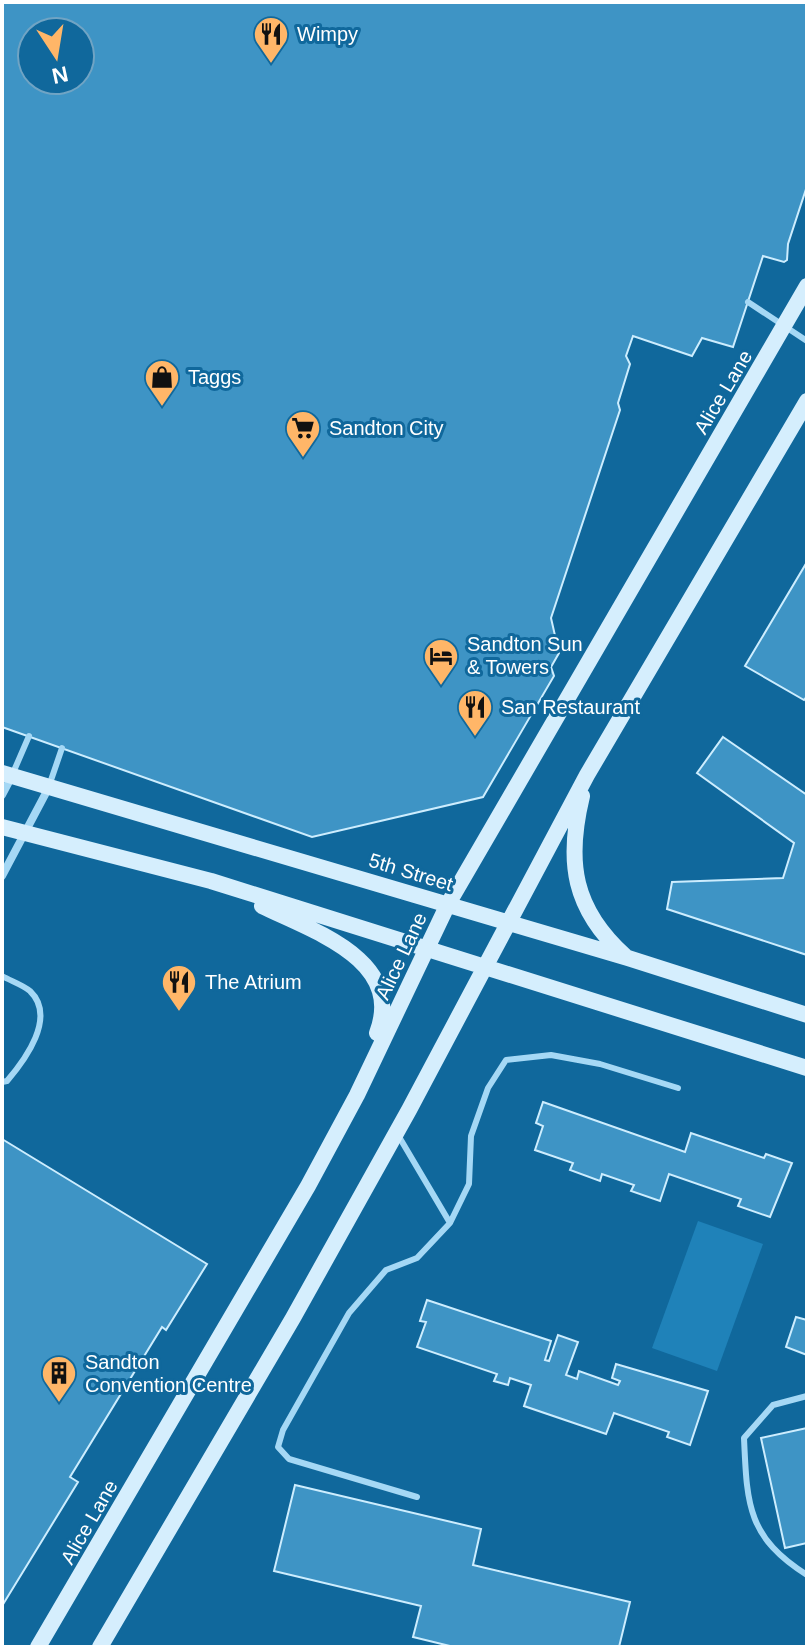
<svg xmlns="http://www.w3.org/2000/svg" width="809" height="1649" viewBox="0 0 809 1649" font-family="Helvetica,sans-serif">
  <rect width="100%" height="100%" fill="#10689c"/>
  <path fill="#1f82b9" d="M698 1221 763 1244 717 1371 652 1348Z"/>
  <path fill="#3e94c5" stroke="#cdedfe" stroke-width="2" fill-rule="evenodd" d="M2 2H807V186L788 244 787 260 784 262 763 256 733 347 702 338 692 356 633 336 626 356 630 364 618 403 620 410 551 618 559 653 551 667 554 676 483 797 312 837 2 727ZM32 32H80V80H32Z
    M807 562V696L804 700 745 666Z
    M723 737 807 795V955L667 909 672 882 783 878 794 843 697 773Z
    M543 1102 685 1152 691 1133 764 1158 766 1154 792 1163 770 1217 738 1206 741 1199 669 1174 660 1201 631 1191 634 1185 602 1174 600 1181 570 1170 573 1163 535 1150 543 1126 536 1123Z
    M2 1139 207 1264 166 1330 162 1327 70 1477 78 1482 2 1606Z
    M427 1300 551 1341 545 1360 549 1361 558 1335 578 1342 566 1375 577 1379 579 1371 618 1385 620 1381 612 1378 616 1364 708 1391 690 1445 667 1437 669 1432 614 1413 606 1434 524 1406 531 1385 510 1378 508 1385 494 1381 497 1374 417 1347 426 1322 420 1321Z
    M796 1317 807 1320V1355L786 1347Z
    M807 1428V1543L785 1548 761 1438Z
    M295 1485 481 1529 473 1565 630 1602 619 1647H454L413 1637 421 1606 274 1571Z"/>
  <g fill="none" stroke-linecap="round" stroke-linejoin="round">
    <path stroke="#a5d8f5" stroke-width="6" d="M748 302 807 341
      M13 773 29 736
      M49 786 62 748
      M2 976C11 981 23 985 30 991 57 1017 25 1060 7 1081L2 1082
      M398 1135 450 1223 417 1258 386 1270 349 1313 283 1430 278 1447 289 1459 417 1497
      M450 1223 469 1184 471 1136 488 1088 506 1060 551 1055 600 1064 678 1088
      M807 1396 773 1405 744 1438C747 1504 747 1537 807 1575"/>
    <path stroke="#a5d8f5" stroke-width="8" d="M2 795 12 776
      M2 876 48 789"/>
    <path stroke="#d5eefd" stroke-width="16" d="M2 773 628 958 807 1015
      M582 796C566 862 573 909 625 956
      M2 827 211 881 807 1068
      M262 906C313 931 405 960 377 1033
      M38 1647 308 1186 357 1095 448 904 807 286
      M100 1647 293 1318 409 1110 587 775 807 401"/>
  </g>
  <defs>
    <g id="restaurant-pin" transform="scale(1.8)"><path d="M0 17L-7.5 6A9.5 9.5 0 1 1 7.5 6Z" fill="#ffb668" stroke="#10689c"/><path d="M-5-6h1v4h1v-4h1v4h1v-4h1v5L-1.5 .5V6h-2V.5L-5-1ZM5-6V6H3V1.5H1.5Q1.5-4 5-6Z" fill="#111"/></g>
    <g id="shop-pin" transform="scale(1.8)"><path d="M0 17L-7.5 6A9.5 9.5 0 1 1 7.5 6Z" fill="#ffb668" stroke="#10689c"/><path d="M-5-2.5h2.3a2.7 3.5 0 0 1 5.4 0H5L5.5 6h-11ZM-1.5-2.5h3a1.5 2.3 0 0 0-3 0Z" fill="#111"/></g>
    <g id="supermarket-pin" transform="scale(1.8)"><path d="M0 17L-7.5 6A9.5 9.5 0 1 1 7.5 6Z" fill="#ffb668" stroke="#10689c"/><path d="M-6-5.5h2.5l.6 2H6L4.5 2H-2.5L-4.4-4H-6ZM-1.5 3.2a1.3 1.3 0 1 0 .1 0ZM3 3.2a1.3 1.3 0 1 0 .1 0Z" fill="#111"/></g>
    <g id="hotel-pin" transform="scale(1.8)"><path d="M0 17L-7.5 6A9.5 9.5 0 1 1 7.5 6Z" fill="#ffb668" stroke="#10689c"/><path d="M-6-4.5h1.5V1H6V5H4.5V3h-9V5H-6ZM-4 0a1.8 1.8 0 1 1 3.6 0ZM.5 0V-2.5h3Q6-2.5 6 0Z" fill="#111"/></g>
    <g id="building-pin" transform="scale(1.8)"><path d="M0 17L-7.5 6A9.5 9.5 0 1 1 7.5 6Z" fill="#ffb668" stroke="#10689c"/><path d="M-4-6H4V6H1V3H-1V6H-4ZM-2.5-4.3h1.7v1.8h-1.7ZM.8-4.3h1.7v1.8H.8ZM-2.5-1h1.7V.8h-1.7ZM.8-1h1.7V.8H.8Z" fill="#111"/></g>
  </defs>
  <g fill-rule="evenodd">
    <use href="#restaurant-pin" x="271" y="34"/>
    <use href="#shop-pin" x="162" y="377"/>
    <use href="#supermarket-pin" x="303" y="428"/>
    <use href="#hotel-pin" x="441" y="656"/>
    <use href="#restaurant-pin" x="475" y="707"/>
    <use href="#restaurant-pin" x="179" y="982"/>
    <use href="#building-pin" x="59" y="1373"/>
  </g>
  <g text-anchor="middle" stroke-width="6" stroke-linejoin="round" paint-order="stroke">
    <g font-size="20" fill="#fff" stroke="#10689c" text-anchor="start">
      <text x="297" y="41">Wimpy</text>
      <text x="188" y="384">Taggs</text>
      <text x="329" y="435">Sandton City</text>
      <text x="467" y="651">Sandton Sun<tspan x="467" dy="23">&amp; Towers</tspan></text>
      <text x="501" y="714">San Restaurant</text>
      <text x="205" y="989">The Atrium</text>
      <text x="85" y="1369">Sandton<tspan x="85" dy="23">Convention Centre</tspan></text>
    </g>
    <g font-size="20" fill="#fff" stroke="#10689c">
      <text transform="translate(723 392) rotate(-59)" y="7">Alice Lane</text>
      <text transform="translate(411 872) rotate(17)" y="7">5th Street</text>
      <text transform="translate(401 956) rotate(-65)" y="7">Alice Lane</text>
      <text transform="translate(89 1522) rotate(-60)" y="7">Alice Lane</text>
    </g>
  </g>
  <rect width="809" height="1649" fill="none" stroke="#ffffff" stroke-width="8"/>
  <g transform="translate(56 56) rotate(168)"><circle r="38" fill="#10689c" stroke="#70a4c4" stroke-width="2"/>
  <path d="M0-6L14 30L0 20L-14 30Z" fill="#ffb668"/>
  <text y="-12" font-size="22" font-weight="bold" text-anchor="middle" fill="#ffffff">N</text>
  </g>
</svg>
